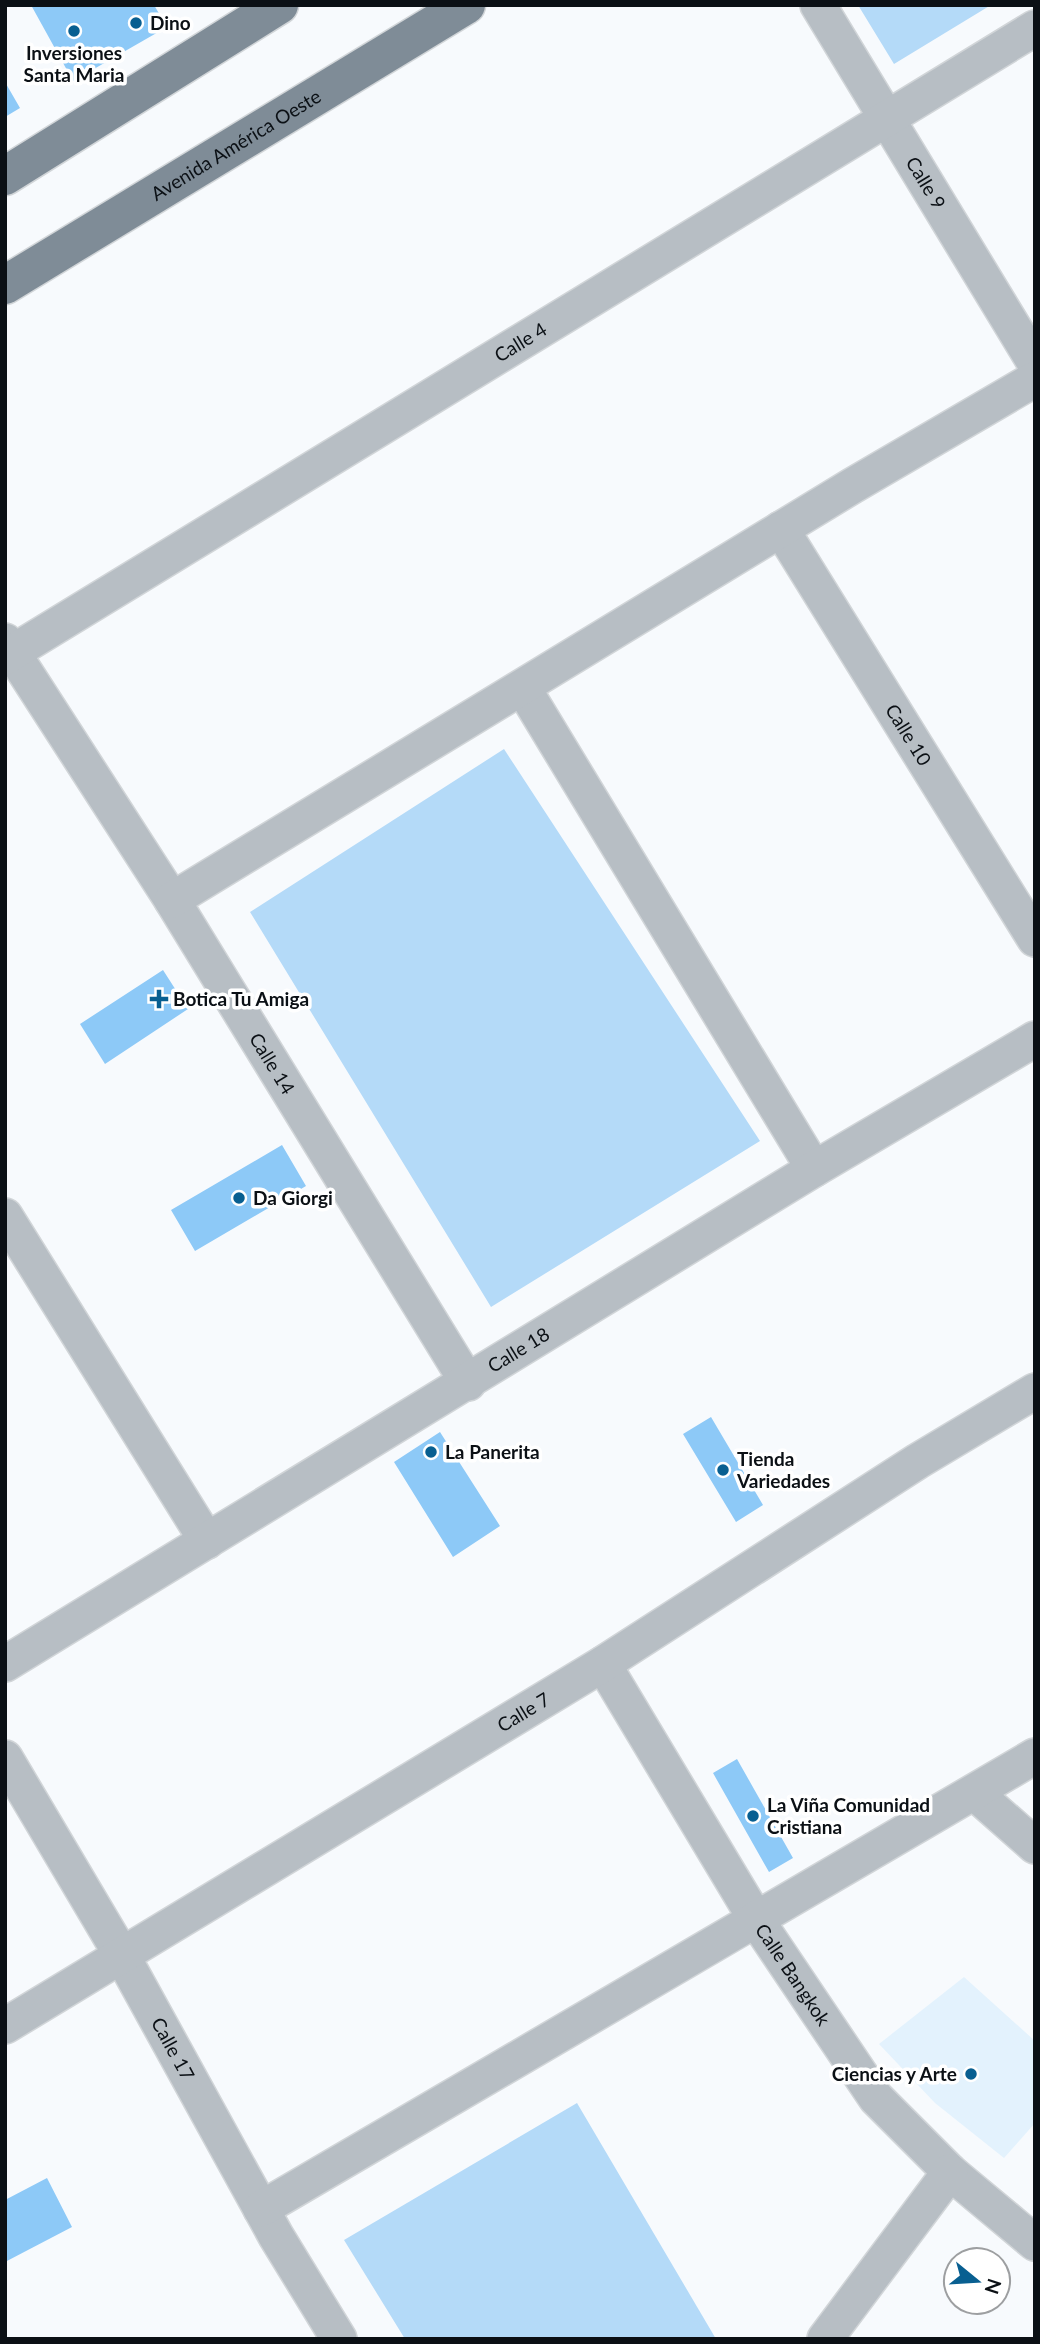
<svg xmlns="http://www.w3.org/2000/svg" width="1040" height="2344" viewBox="0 0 1040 2344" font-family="Lato,sans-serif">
  <rect width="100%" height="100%" fill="#f7fafd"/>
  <path fill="#e3f2fd" d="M964 1977 1035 2041V2123L1004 2158 935 2103 879 2044Z"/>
  <path fill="#b4daf8" d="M858 5H991L894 64Z
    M504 749 760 1141 491 1307 250 912Z
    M577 2103 716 2339H405L344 2240Z"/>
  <path fill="#8dc9f7" d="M31 5H154L167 27 73 81Z
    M5 82 20 108 5 117Z
    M163 970 188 1009 105 1064 80 1024Z
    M282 1145 306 1186 195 1251 171 1210Z
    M711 1417 763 1505 736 1522 683 1434Z
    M440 1432 500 1526 453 1557 394 1462Z
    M737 1759 793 1858 769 1872 713 1773Z
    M47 2178 72 2227 5 2262V2200Z"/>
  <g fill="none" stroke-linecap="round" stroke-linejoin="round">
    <g stroke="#d1d5d8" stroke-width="38">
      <g id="street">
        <path id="s1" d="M818 5 1035 363"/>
        <path id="s2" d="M781 529 1035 939"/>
        <path id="s3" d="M5 641 172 900 468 1383"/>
        <path id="s4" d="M5 657 1035 28"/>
        <path d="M523 688 814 1169"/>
        <path d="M172 900 852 486 1035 379"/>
        <path d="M5 1216 207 1541"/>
        <path id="s5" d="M5 1664 814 1169 1035 1039"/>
        <path id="s6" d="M603 1664 757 1921 876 2098 950 2172 1035 2243"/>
        <path id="s7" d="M5 1758 121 1954 276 2236 339 2339"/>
        <path d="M975 1793 1035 1846"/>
        <path id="s8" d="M5 2026 603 1664 918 1461 1035 1391"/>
        <path d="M261 2209 1035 1756"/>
        <path d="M825 2339 950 2172"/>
      </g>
    </g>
    <g stroke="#d1d5d8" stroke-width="41">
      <g id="primary">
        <path d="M5 176 279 5"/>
        <path id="s9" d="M5 285 466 5"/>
      </g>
    </g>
    <use href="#street" stroke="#b7bec4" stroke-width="35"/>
    <use href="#primary" stroke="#7f8c97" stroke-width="38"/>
  </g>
  <g fill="#085f91" stroke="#fff" stroke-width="2.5">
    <circle cx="136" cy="23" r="7"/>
    <circle cx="74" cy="31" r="7"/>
    <path d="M155.5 988.5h7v7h7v7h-7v7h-7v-7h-7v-7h7z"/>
    <circle cx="239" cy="1198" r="7"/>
    <circle cx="431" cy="1452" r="7"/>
    <circle cx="723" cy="1470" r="7"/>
    <circle cx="753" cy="1816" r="7"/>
    <circle cx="971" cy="2074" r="7"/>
  </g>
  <g text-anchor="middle" stroke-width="7" stroke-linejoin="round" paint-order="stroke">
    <g font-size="19" font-weight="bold" fill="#0b1015" stroke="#fff" text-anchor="start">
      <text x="150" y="30">Dino</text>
      <text x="74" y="60" text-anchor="middle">Inversiones<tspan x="74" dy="22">Santa Maria</tspan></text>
      <text x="173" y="1006">Botica Tu Amiga</text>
      <text x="253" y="1205">Da Giorgi</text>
      <text x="445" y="1459">La Panerita</text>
      <text x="737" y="1466">Tienda<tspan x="737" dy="22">Variedades</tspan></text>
      <text x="767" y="1812">La Viña Comunidad<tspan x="767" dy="22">Cristiana</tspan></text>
      <text x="957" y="2081" text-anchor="end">Ciencias y Arte</text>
    </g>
    <g font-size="19" fill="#0b1015" stroke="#fff">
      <text dy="7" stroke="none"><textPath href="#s9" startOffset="270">Avenida América Oeste</textPath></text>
      <text dy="7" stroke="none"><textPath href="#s1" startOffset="208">Calle 9</textPath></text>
      <text dy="7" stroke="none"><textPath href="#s4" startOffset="604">Calle 4</textPath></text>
      <text dy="7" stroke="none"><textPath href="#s2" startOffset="242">Calle 10</textPath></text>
      <text dy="7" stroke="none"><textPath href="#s3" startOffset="500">Calle 14</textPath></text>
      <text dy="7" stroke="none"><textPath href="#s5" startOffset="602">Calle 18</textPath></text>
      <text dy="7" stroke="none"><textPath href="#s8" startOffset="606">Calle 7</textPath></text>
      <text dy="7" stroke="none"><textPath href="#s6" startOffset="364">Calle Bangkok</textPath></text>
      <text dy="7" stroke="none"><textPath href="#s7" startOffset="336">Calle 17</textPath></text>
    </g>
  </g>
  <rect width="1040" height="2344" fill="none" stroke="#0b1015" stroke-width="14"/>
  <g transform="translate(977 2281) rotate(108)"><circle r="33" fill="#ffffff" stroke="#9d9fa1" stroke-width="2"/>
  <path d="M0-5L12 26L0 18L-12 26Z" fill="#085f91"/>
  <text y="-10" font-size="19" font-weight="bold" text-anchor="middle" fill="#0b1015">N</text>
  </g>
</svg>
